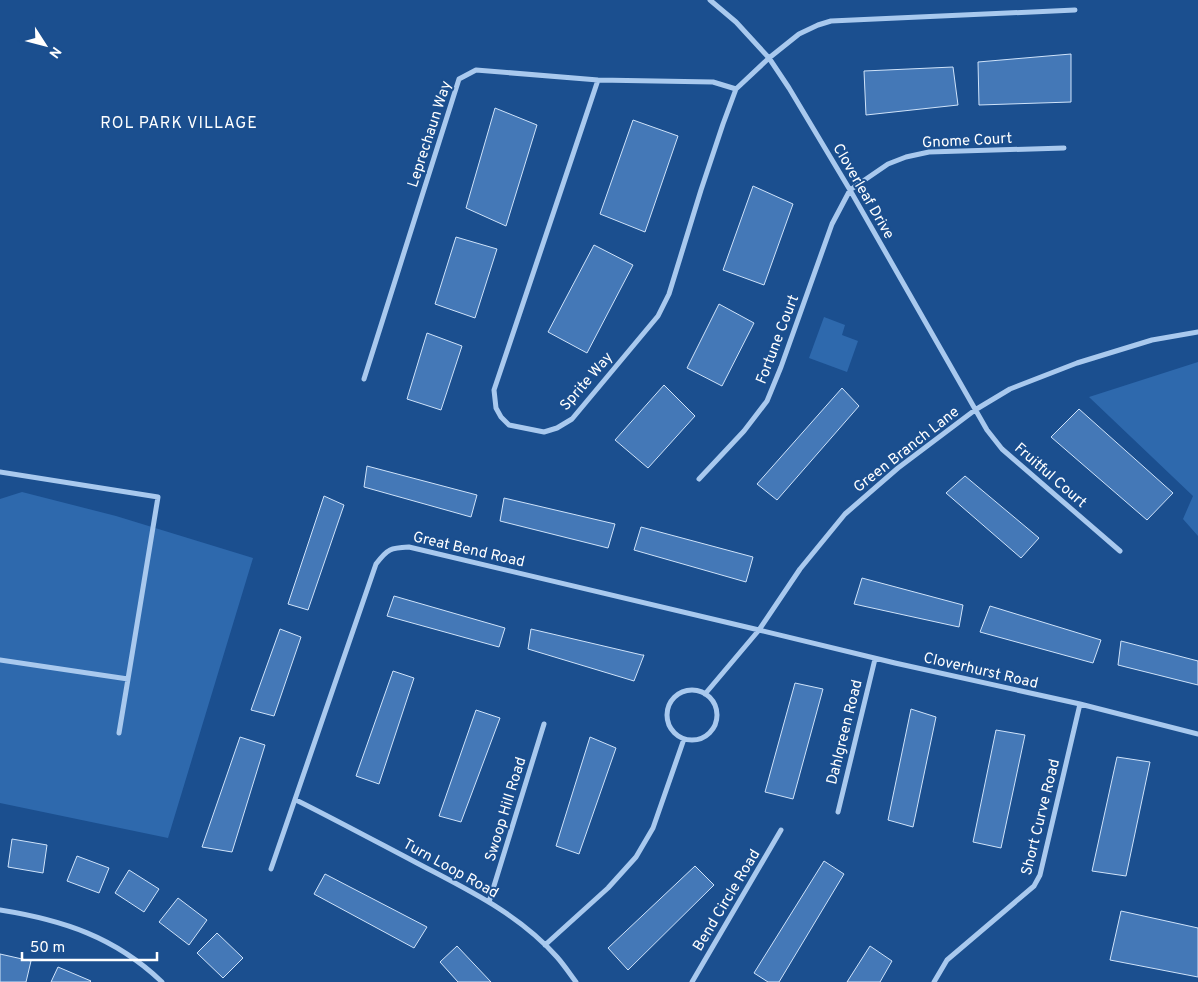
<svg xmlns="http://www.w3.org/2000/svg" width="1198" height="982" viewBox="0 0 1198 982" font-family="Overpass,sans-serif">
  <rect width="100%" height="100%" fill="#1b4f8f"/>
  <path fill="#2e69ad" d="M824 317 845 325 842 335 858 341 847 372 809 358Z
    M1198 362V536L1183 519 1193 496 1089 397Z
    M22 492 116 516 253 558 168 838 0 803V499Z"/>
  <path fill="#4478b7" stroke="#cfe3fa" d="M1071 54V102L979 105 978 62Z
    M953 67 958 105 866 115 864 71Z
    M495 108 537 125 506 226 466 208Z
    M633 120 678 136 645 232 600 214Z
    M753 186 793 204 764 285 723 270Z
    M456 237 497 249 475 318 435 304Z
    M594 245 633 265 587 353 548 332Z
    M719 304 754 323 722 386 687 368Z
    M427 333 462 346 441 410 407 399Z
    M664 385 695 416 648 468 615 440Z
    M842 388 859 406 777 500 757 484Z
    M1079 409 1173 493 1147 520 1051 437Z
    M367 466 477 495 471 517 364 487Z
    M965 476 1039 538 1021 558 946 493Z
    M324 496 344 505 308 610 288 604Z
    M504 498 615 524 608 548 500 521Z
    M641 527 753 557 746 582 634 550Z
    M862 578 963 605 959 627 854 604Z
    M394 596 505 628 499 647 387 616Z
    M990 606 1101 640 1093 663 980 632Z
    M280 629 301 637 274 716 251 710Z
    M531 629 642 655H644L634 681 528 649Z
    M1121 641 1198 661V685L1118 665Z
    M393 671 414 678 379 784 356 776Z
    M795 683 823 689 793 799 765 792Z
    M911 709 936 717 913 827 888 820Z
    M476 710 500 718 461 822 439 816Z
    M996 730 1025 735 1001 848 973 842Z
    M240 737 265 745 232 852 202 847Z
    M590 737 616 748 579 854 556 846Z
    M1117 757 1150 762 1126 876 1092 871Z
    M12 839 47 845 43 873 8 867Z
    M77 856 109 868 99 893 67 881Z
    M824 861 844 874 779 982H768L754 973Z
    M695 866 714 885 628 970 608 948Z
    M129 870 159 889 144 912 115 893Z
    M325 874 427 927 414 948 314 894Z
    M178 898 207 920 189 945 159 922Z
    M1121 911 1198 928V977L1110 960Z
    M217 933 243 958 223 978 197 953Z
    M457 946 491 982H458L440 962Z
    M870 946 892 961 880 982H847Z
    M0 954 31 961 26 982H0Z
    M58 967 91 981 90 982H51Z"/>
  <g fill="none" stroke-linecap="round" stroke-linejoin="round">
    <path stroke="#a9c9ee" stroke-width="5" d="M710 0 736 22 769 58 789 88 850 190 987 430 1002 449 1120 551
      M598 80 494 390 496 408 501 417 509 425 544 432 557 428 572 419 658 316 669 294 701 190 723 124 736 89 769 58 799 34 818 25 831 21 1075 10
      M364 379 459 79 476 70 598 80 713 82 736 89
      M0 472 158 497 128 679 0 660
      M699 479 744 431 767 401 781 367 832 224 850 190 888 164 906 157 929 152 1064 148
      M667 715a25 25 0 1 1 50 0a25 25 0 1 1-50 0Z
      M705 694 759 630 800 569 845 514 898 468 975 410 1010 389 1077 363 1152 340 1198 332
      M119 733 128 679
      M296 800C336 820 375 841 415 862 466 889 518 913 557 957 564 965 570 974 576 982
      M838 812 875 659
      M271 869 376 564C388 548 391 548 409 547L759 630 895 663 1080 704 1198 734
      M489 902 544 724
      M0 910C63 920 115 937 162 982
      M545 945 608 888 636 857 653 828 684 739
      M692 982 781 830
      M934 982 947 960 1034 886 1040 875 1080 704"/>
  </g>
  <g text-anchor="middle" stroke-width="4" stroke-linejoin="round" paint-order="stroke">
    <g font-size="15" fill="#fff" stroke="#1b4f8f">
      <text transform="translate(429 134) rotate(-72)" y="5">Leprechaun Way</text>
      <text transform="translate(967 140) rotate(-3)" y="5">Gnome Court</text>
      <text transform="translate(864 191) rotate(60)" y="5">Cloverleaf Drive</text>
      <text transform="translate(777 339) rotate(-69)" y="5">Fortune Court</text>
      <text transform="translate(586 381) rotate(-49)" y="5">Sprite Way</text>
      <text transform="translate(906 449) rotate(-38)" y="5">Green Branch Lane</text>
      <text transform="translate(1051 475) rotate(41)" y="5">Fruitful Court</text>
      <text transform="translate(469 549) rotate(13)" y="5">Great Bend Road</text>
      <text transform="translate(981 670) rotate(13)" y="5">Cloverhurst Road</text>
      <text transform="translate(844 732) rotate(-76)" y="5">Dahlgreen Road</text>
      <text transform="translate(505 809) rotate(-73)" y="5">Swoop Hill Road</text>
      <text transform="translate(1040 817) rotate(-76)" y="5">Short Curve Road</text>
      <text transform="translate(451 868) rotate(29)" y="5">Turn Loop Road</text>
      <text transform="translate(726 900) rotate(-59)" y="5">Bend Circle Road</text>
    </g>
    <g font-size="16" letter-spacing="1" fill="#fff" stroke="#1b4f8f">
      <text x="179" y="128">ROL PARK VILLAGE</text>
    </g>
  </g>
  <g transform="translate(45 45) rotate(126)" stroke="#1b4f8f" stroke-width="4" paint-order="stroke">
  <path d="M0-4L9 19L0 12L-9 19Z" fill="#ffffff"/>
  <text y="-8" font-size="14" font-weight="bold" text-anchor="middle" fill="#ffffff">N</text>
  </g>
  <path d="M22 952v8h135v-8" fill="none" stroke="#ffffff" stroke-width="2.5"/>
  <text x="30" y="952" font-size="15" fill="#ffffff" stroke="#1b4f8f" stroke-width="4" paint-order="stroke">50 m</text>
</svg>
